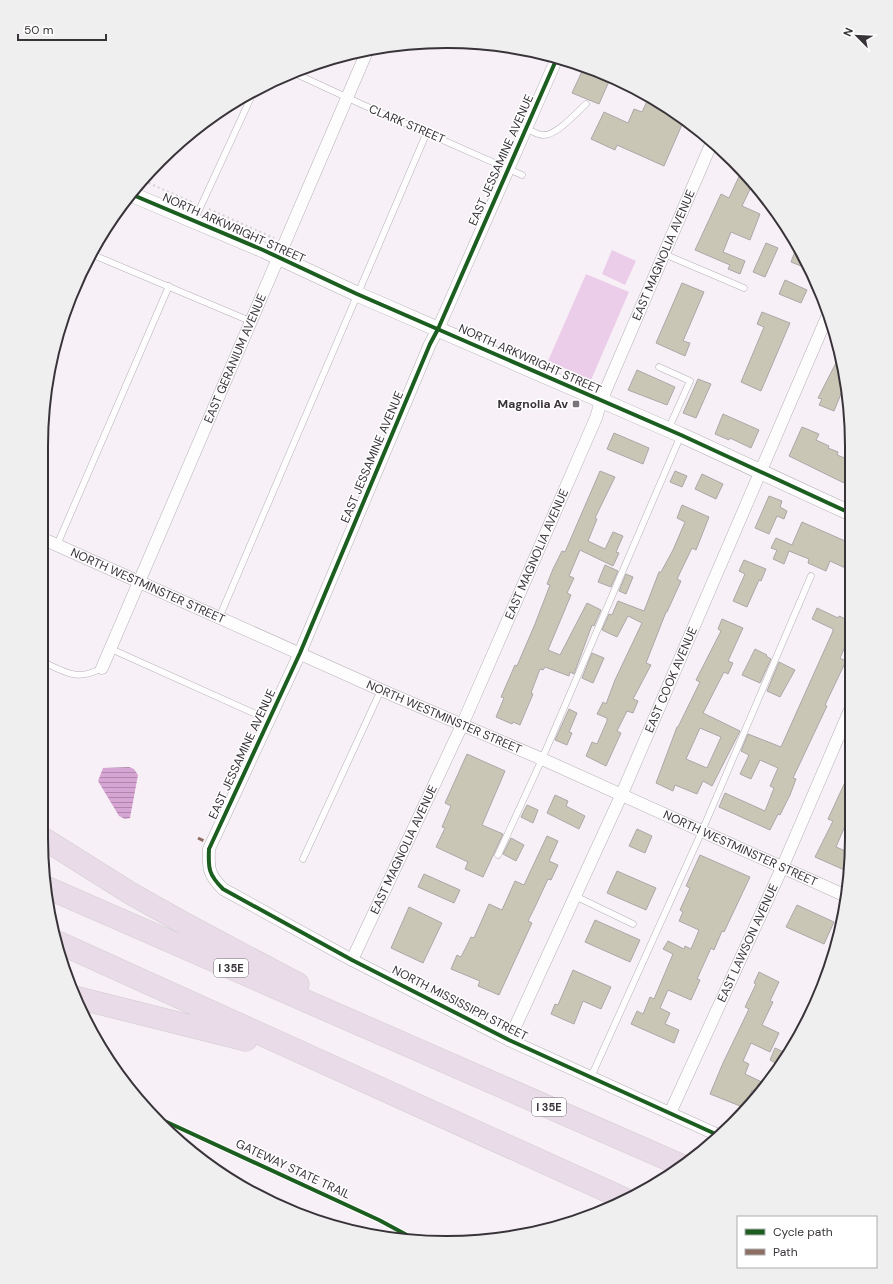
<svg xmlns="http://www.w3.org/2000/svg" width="893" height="1284" viewBox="0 0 893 1284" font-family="'DM Sans',sans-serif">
  <defs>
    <pattern id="water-rules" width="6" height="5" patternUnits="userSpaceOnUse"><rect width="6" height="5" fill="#d7a5d3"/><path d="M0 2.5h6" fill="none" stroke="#af87ac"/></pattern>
  </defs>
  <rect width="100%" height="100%" fill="#f8f0f7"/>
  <path fill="#eccde9" d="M612 250 636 261 625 285 602 274Z
    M586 274 629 292 591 380 548 361Z"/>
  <path fill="url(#water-rules)" d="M129 767 134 769 138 775 130 818 125 819 119 816 98 781 103 768Z"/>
  <path fill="#cac6b6" stroke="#aba7a8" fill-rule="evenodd" d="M584 67 611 77 599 104 572 93Z
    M649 97 672 109 684 120 664 166 617 145 615 150 591 139 604 112 628 123 634 109 642 112Z
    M742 170 753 183 742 206 760 214 750 240 731 232 723 252 745 261 740 274 728 269 730 265 695 250 721 194 729 198Z
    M766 243 778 248 765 277 753 272Z
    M797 246 810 267 811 270 791 262Z
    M785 280 807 290 801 303 779 294Z
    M682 283 704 292 683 341 690 343 685 356 656 343Z
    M762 312 790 323 761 391 741 382 764 327 757 324Z
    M840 355 844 368 846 390 843 389 834 411 819 405 822 399 818 398Z
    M637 370 675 387 667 405 628 390Z
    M698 379 711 384 696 418 683 413Z
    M723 414 759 430 751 448 730 438 729 440 715 434Z
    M802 427 819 434 816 440 829 446 828 448 838 452 837 455 852 461V466L844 483 789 456Z
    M614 433 649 448 643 464 607 449Z
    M600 471 615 477 595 518 597 519 588 541 605 549 613 532 623 536 616 552 619 553 613 566 580 550 569 576 574 578 567 593 571 595 548 650 560 655 587 603 601 610 594 626 592 625 574 674 570 672 569 676 545 667 543 670 540 669 531 693 533 694 520 725 513 722 512 724 496 717 504 698 501 697 515 665 517 666 535 624 550 585 547 584 553 569 562 551 565 552Z
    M675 471 687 476 682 487 670 482Z
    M702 474 723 484 716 499 695 489Z
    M769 496 782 501 780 507 787 511 784 519 777 516 769 534 755 528Z
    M682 505 709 517 696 550 692 548 677 579 681 581 667 612H666L646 663 651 665 633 699 638 701 633 713 627 711 617 731 621 733 606 766 586 756 592 742 597 744 607 721V718L597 714 603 702 606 704 615 680 642 623 628 616 617 637 602 630 609 614 612 615 618 601 644 611 659 572H661L673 550 685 522 677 518Z
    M802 522 852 544V571L830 561 826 571 808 563 809 559 789 551 784 564 773 559 777 550 771 548 776 538 792 545Z
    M744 560 766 569 761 581 759 580 747 607 733 601 745 574 739 571Z
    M605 565 618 571 611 587 598 582Z
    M626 574 633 577 626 594 619 591Z
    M817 608 838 618 839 616 852 622V639L849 638 840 658 846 661 825 705 827 706 793 778 796 779 790 795 780 815 778 814 770 830 719 807 725 793 765 811 774 788 770 786 778 768 760 760 751 779 740 774 749 755 741 751 748 734 781 747 833 631V629L812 619Z
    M722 619 743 628 728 661 733 663 728 674 724 672 703 713 740 731 712 786 703 781 697 794 675 785 673 791 656 783 677 727H678L700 682 696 680 721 631 718 629ZM700 728 721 737 707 768 686 759Z
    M755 649 767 655 766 656 771 659 760 683 742 675Z
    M592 653 604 658 593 683 582 678Z
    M779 662 795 670 780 697 767 691Z
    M569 709 577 713 569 732 572 733 567 745 555 740Z
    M467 754 505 771 482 825 503 834 483 877 465 869 468 862 436 847 445 828 442 827 451 806 445 803Z
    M852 767V803L848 814 852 815V829L845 826 836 847 848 852 846 857 850 859 849 872 815 857 833 821 828 819Z
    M555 795 568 801 566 806 585 816 579 829 547 813Z
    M527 805 538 810 533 823 521 817Z
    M637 829 652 836 645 853 629 846Z
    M547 836 558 841 549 861 558 865 551 880 548 879 535 907 528 921 532 923 499 995 478 986 480 981 451 969 457 955 461 957 471 937 474 938 489 904 502 910 515 881 524 885Z
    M511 838 524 845 516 861 503 854Z
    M700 855 750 877 724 932 722 931 714 950 711 948 697 979 700 980 691 1000 668 990 660 1008 670 1013 665 1024 679 1030 674 1043 631 1024 637 1011 643 1014 650 997 654 999 673 954 663 949 668 941 684 949 685 946 691 949 699 930 679 921 683 912 680 910 690 888 686 886Z
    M617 871 656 888 646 910 607 893Z
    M424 874 460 890 454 903 418 887Z
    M797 905 834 922 824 944 786 927Z
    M409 907 442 923 423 963 391 948Z
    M595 920 640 940 630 962 585 942Z
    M573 970 611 987 601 1009 583 1001 574 1024 551 1014 555 1004 558 1005Z
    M759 972 779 982 770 1001 773 1002 762 1025 779 1033 770 1052 751 1043 743 1061 749 1064 745 1074 766 1084 759 1093 752 1090 745 1108 710 1094 723 1063 749 1009 745 1007 756 984 754 983Z
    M775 1048 788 1054 781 1066 770 1060Z"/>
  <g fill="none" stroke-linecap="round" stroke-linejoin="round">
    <g stroke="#b6b0b5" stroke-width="7">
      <path id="service" d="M292 72 361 104 522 175
        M525 128C530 130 537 135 543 135 556 136 576 113 586 104
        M194 221 253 93
        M91 254 250 321
        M664 254 744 288
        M659 367 690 381 668 430
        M57 545 169 286
        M219 618 427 132
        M111 649 269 720
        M41 661C65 672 77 682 102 668
        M498 855 542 759 681 435
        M303 859 381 690
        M575 896 633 924
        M591 1077 702 831 811 576
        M225 1176 301 1215"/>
    </g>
    <g stroke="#b6b0b5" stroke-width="13">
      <g id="minor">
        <path d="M557 58 438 329 430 344 300 653 209 849C208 869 209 875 223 889L352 960 509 1040 720 1136"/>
        <path id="s1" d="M41 538 381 690 542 759 846 896"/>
        <path id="s2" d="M102 668 368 49"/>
        <path id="s3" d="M352 960 463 723 596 418 601 401 712 142"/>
        <path id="s4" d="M509 1040 621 796 827 317"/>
        <path id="s5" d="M670 1113 782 868 852 705"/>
      </g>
    </g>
    <g stroke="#b6b0b5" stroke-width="16">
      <path id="tertiary" d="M133 195 263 250 357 294 681 435 852 514"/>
    </g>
    <g stroke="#d1cdd0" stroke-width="23">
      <path id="motorway" d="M41 837 130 893 187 925 298 984
        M48 888 683 1166
        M55 941 627 1200
        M74 997 246 1040"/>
    </g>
    <path stroke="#d5d2d5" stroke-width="2" stroke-dasharray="2 3" stroke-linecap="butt" d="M144 181 194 203
      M209 209 274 238"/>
    <use href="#service" stroke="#fefdfe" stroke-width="6"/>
    <use href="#minor" stroke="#fefdfe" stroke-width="12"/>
    <use href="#tertiary" stroke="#fefdfe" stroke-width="15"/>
    <use href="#motorway" stroke="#e9dce8" stroke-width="22"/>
    <path stroke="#8d6e63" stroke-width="3" stroke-dasharray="6 3" stroke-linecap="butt" d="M198 838 204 841"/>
    <g stroke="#fff" stroke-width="6">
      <path id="cycleway" d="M557 58 438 329 430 344 300 653 209 849C208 869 209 875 223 889L352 960 509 1040 720 1136
        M133 195 263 250 357 294 681 435 852 514
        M158 1118 379 1220 418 1241"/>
    </g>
    <use href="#cycleway" stroke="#1b5e20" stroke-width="4"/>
  </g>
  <rect fill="#7b757b" stroke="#fff" stroke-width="1.5" x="572" y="400" width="8" height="8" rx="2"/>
  <g text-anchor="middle" stroke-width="3" stroke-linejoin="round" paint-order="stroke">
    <g fill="#fff" stroke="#747074" stroke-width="1">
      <rect x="214" y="959" width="34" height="18" rx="3"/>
      <rect x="532" y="1098" width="34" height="18" rx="3"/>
    </g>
    <g font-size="11" font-weight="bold" fill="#383338">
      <text x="231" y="972">I 35E</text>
      <text x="549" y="1111">I 35E</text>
    </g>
    <g font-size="12" fill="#383338" stroke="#fff">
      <text transform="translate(407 124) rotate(23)" y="4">CLARK STREET</text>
      <text transform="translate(501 160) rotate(-66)" y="4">EAST JESSAMINE AVENUE</text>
      <text transform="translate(234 228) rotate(24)" y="4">NORTH ARKWRIGHT STREET</text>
      <text dy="4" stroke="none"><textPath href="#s3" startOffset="771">EAST MAGNOLIA AVENUE</textPath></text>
      <text dy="4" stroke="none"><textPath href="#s2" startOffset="337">EAST GERANIUM AVENUE</textPath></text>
      <text transform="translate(530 359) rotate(24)" y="4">NORTH ARKWRIGHT STREET</text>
      <text transform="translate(372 457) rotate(-67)" y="4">EAST JESSAMINE AVENUE</text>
      <text dy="4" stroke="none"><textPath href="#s3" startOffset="446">EAST MAGNOLIA AVENUE</textPath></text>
      <text dy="4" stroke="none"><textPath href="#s1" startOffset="117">NORTH WESTMINSTER STREET</textPath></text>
      <text dy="4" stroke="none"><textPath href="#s4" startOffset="395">EAST COOK AVENUE</textPath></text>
      <text dy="4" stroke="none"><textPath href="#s1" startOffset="441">NORTH WESTMINSTER STREET</textPath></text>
      <text transform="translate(242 754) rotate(-65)" y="4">EAST JESSAMINE AVENUE</text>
      <text dy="4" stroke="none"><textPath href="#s1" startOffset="765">NORTH WESTMINSTER STREET</textPath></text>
      <text dy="4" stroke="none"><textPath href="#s3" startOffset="122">EAST MAGNOLIA AVENUE</textPath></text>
      <text dy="4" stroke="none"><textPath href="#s5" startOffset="187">EAST LAWSON AVENUE</textPath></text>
      <text transform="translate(460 1003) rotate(27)" y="4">NORTH MISSISSIPPI STREET</text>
      <text transform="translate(293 1169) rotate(25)" y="4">GATEWAY STATE TRAIL</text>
    </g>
    <g font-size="12" font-weight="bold" fill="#383338" stroke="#fff" text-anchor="end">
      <text x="568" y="408">Magnolia Av</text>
    </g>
  </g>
  <path d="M0 0H893V1284H0ZM446 48H447A398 398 0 0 1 845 446V838A398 398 0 0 1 447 1236H446A398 398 0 0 1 48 838V446A398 398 0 0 1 446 48Z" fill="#efefef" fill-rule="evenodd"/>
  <path fill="none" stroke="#383338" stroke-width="2" d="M446 48H447A398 398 0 0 1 845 446V838A398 398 0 0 1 447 1236H446A398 398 0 0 1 48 838V446A398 398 0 0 1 446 48Z"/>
  <rect x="737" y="1216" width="140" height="52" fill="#ffffff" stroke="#afadaf"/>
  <rect x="745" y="1229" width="20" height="6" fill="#1b5e20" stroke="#afadaf"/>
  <text x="773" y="1236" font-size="12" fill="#383338">Cycle path</text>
  <rect x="745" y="1249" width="20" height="6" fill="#8d6e63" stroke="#afadaf"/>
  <text x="773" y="1256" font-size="12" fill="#383338">Path</text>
  <g transform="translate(857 36) rotate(294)" stroke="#ffffff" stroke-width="3" paint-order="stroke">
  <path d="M0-3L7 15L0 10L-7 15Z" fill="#383338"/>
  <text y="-6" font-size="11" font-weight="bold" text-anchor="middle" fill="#383338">N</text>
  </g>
  <path d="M18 34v6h88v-6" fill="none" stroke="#383338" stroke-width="2"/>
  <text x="24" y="34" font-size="12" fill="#383338" stroke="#ffffff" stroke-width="3" paint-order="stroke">50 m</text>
</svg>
